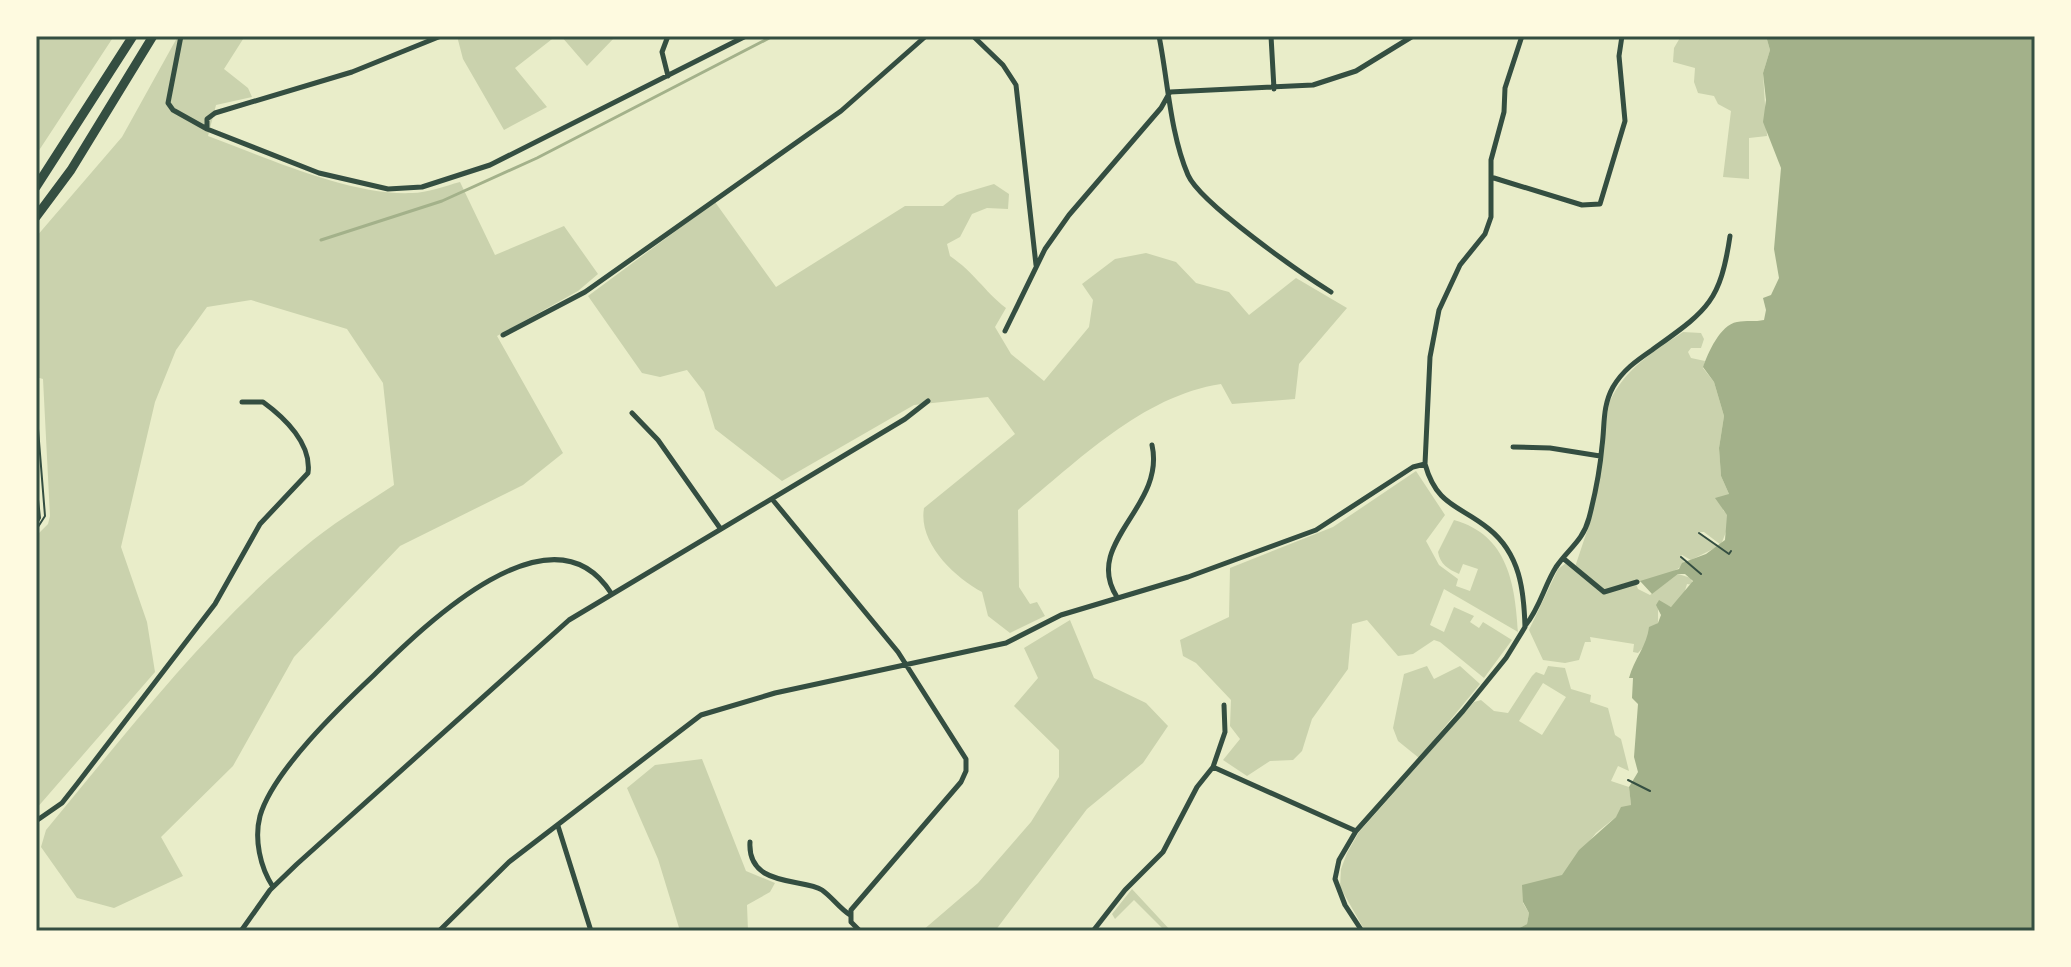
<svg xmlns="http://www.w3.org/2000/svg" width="2071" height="967" viewBox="0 0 2071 967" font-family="'DM Sans',sans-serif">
  <rect width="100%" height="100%" fill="#e9edc9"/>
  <path fill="#cad2ad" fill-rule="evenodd" d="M36 36H114L36 155Z
    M178 36H245L224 69 248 88 252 97 216 105 208 136C265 157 350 196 412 193 427 193 445 186 460 182L495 255 564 226 598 274 578 291 497 336 563 453 523 485 400 546 294 657 233 766 161 837 183 876 114 908 77 898 41 847 46 830C130 729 211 622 313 540 338 520 367 503 394 485L383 383 347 329 251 300 207 307 176 350 155 402 121 547 147 622 155 672 36 809V536L48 524 50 516 43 379 36 377V237L122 137Z
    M457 36H556L515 68 547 107 504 130 463 59Z
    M561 36H616L587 66Z
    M1681 36H1766L1770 50 1763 73 1767 136 1749 138V179L1723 177 1731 111 1718 104 1714 96 1698 93 1694 82 1695 68 1673 62 1674 48Z
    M994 184 1009 194 1008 209 987 208 972 214 960 237 947 244 950 256C975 273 983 290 1006 308L995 327 1011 354 1044 381 1089 327 1093 300 1082 284 1115 259 1146 253 1176 262 1196 283 1229 292 1249 315 1296 278 1347 308 1299 364 1295 399 1232 404 1221 384C1142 396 1078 461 1018 510L1019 587 1030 604 1037 602 1045 616 1010 633 988 616 982 592C954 577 918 543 924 508L1015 434 988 397 914 405 782 481 715 429 704 392 687 370 660 377 642 373 588 296 715 202 776 287 905 206H943L957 195Z
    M1683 332 1701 333 1704 339 1701 348H1691L1688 352 1691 358 1705 361 1703 368 1714 382 1724 416 1719 448 1721 476 1729 494 1723 510 1728 515 1727 529 1721 545 1704 532H1698L1719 546 1691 560 1682 555 1680 557 1685 563C1667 581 1630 582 1605 590L1575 567 1591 519 1609 403C1625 368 1653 352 1683 332Z
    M1416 471 1445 515 1426 541 1439 565 1458 579 1456 586 1470 591 1478 569 1463 564 1459 574C1448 569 1440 564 1438 552L1454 520C1508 535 1515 584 1518 632L1444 589 1430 625 1444 632 1454 607 1474 616 1470 622 1479 628 1483 622 1512 640 1484 678 1440 642 1434 640 1413 654 1398 656 1367 620 1352 624 1348 669 1312 719 1302 751 1293 760 1270 761 1247 776 1223 760 1240 739 1230 726 1231 700 1196 663 1183 656 1180 640 1229 617 1230 568 1333 527Z
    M1566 563 1604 594 1636 584 1638 589 1650 595 1678 574 1691 578 1693 585 1687 584 1683 597 1671 607 1658 601V623L1649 628 1648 642 1638 653 1633 652 1634 644 1590 637 1591 642H1585L1579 660 1565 663 1543 660 1529 630 1558 569Z
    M1070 620 1094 678 1146 703 1168 726 1143 763 1087 809 995 931H922L978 883 1031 822 1059 777V750L1014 706 1038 678 1024 648Z
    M1427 666 1434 679 1460 666 1480 684 1419 758 1398 741 1393 728 1404 674Z
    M1548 666 1565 668 1571 689 1591 695 1590 702 1608 708 1615 735 1621 739 1629 771 1618 766 1611 781 1629 787 1631 805 1596 833 1562 876 1543 881 1525 893 1523 903 1529 913 1527 924 1514 931H1365L1340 887 1341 869 1347 853 1359 832 1474 702 1481 700 1494 711 1508 713 1532 676 1536 672 1544 675ZM1543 683 1566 697 1542 735 1519 721Z
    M702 759 746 871 775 883 770 892 747 905 748 931H680L658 859 627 788 655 765Z
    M1132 889 1171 931H1165L1134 900 1115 919 1112 914Z"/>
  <path fill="#a3b18a" d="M1766 36H2035V931H1514L1527 924 1529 913 1523 902 1522 885 1562 875 1579 850 1616 817 1621 807 1631 805 1629 787 1638 772 1634 757 1638 704 1632 698 1633 678H1629C1634 659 1647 646 1649 627L1658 623 1661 615 1656 605 1659 600 1671 607 1693 581 1685 574H1678L1652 594 1640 581 1679 569 1682 563 1706 554 1725 540 1727 515 1715 498 1729 494 1721 476 1719 448 1724 416 1714 382 1703 367C1708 353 1720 325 1737 322 1746 320 1755 322 1764 320L1766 310 1763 298 1771 295 1779 278 1774 249 1781 168 1763 122 1766 100 1763 73 1770 50Z"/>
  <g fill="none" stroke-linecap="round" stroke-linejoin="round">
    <path stroke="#a3b18a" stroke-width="3" d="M321 240 442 201 537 158 773 36"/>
    <path stroke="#344e41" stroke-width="2" d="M1699 533 1729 554 1731 551
      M1681 557 1701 574
      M1628 780 1650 791"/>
    <path stroke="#344e41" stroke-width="2" d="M36 404 45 516 36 530
      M36 481 40 518 36 525"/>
    <path stroke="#344e41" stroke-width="5" d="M181 36 168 103 173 110 207 129
      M441 36 352 72 215 113 207 119V129L319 173 388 189 422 187 490 165 746 36
      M973 36 1003 65 1016 85 1036 265
      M1159 36C1168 81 1170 133 1188 175 1200 203 1302 274 1331 292
      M1271 36 1274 89
      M668 76 662 52 668 36
      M1494 178 1582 205 1600 204 1625 121 1619 56 1622 36
      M1005 331 1045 249 1069 215 1161 108 1170 92 1313 85 1356 71 1413 36
      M503 335 585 292 841 111 926 36
      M632 413 658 440 720 528
      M1513 447 1550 448 1600 456
      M772 499 898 652 966 759V771L961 782 851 910V922L860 931
      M1564 559 1604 592 1637 582
      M1117 597C1082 543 1166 507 1152 445
      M1525 626C1540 608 1544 586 1556 567 1568 549 1583 541 1589 518 1595 495 1600 470 1602 446 1605 425 1602 407 1613 387 1623 370 1636 361 1652 350 1706 311 1720 304 1730 236
      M1213 767 1356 831
      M36 821 62 803 77 784 215 604 260 524 308 473C312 444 285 418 263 402H242
      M558 826 591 931
      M750 842C747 888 804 878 822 890 832 897 839 908 850 915
      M273 887C260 867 254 839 260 816 273 771 340 707 374 675 421 629 551 499 611 593
      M241 931 270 890 297 864 569 620 905 419 928 401
      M439 931 509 862 701 715 775 693 1006 643 1061 615 1188 577 1316 530 1413 467 1425 464
      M1093 931 1125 890 1163 852 1197 787 1213 767 1225 732 1224 705
      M1362 931 1345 905 1335 879 1339 860 1356 831 1463 711 1506 658 1525 627C1524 590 1520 554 1489 529 1460 505 1437 507 1425 464L1430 357 1439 310 1460 265 1485 234 1491 217V160L1504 112 1505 88 1522 36"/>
    <path stroke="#344e41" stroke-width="9" d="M36 187 133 36
      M36 217 71 170 153 36"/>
  </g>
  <rect width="2071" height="967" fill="none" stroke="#fefae0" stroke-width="76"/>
  <rect x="38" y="38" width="1995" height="891" fill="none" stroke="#344e41" stroke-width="3"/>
</svg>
